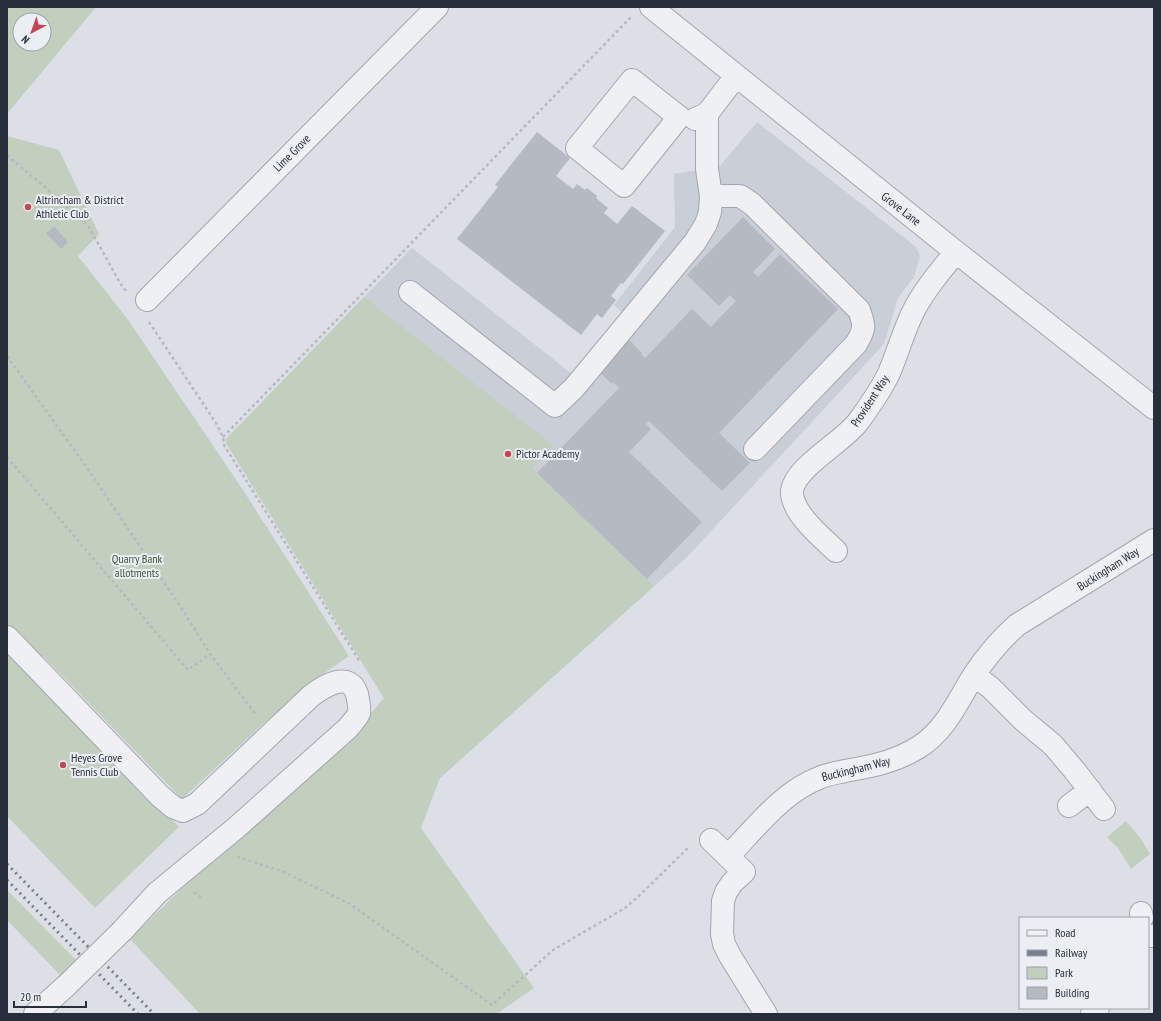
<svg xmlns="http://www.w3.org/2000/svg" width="1161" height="1021" viewBox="0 0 1161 1021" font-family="'PT Sans Narrow',sans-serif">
  <rect width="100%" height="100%" fill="#dcdfe5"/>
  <path fill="#caced6" d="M757 122 916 247 920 256 914 277 898 298 884 344 688 556 440 778 384 698 226 443V439L412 248 572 374 622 312 614 305 675 227 674 174 720 166Z"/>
  <path fill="#c2cfbe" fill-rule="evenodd" d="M7 7H96L7 114ZM20 20H44V44H20Z
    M7 136 59 150 99 234 78 256 129 321 243 490 349 656 316 679 263 724 182 799 43 656 29 670 179 827 95 908 7 816Z
    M364 297 553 445 532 468 654 586 440 778 421 828 534 988 498 1013 499 1014H200L130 939C161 909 192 877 224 848 278 799 338 754 384 698L226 443V439Z
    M1126 821 1141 839 1150 854 1131 869 1118 848 1107 837Z
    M7 890 77 961 62 977 7 920Z"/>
  <path fill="#b4b9c2" d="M537 132 570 158 556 176 573 189 577 184 585 190 587 188 597 196 596 198 608 208 604 213 617 224 632 206 665 231 623 284 621 283 611 296 616 300 602 318 597 314 581 335 457 239 498 187 495 185Z
    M743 217 775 249 753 272 758 277 780 254 838 309 719 433 750 463 722 491 649 421 646 424 651 429 629 452 702 522 647 579 537 473 619 388 613 382 612 384 596 369 626 337 642 353 641 354 645 358 692 309 711 327 736 301 730 295 719 306 687 275Z
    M54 226 68 242 61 249 46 233Z"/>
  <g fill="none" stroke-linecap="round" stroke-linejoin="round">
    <g stroke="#a2a6ae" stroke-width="24">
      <path id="minor" d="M651 7 956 252 1154 408
        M632 80 679 117 624 186 577 148Z
        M695 119 707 114 736 76
        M711 196H740L752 204 859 310C865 326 865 329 856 344L755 449
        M410 292 555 406 574 388 695 242 706 224 710 212 711 196 707 169V114
        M147 300 437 7
        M836 551C821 537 791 512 792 491 794 468 843 442 858 422 869 407 881 390 889 373 898 352 904 329 915 308 926 288 941 270 956 252
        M7 637 160 796 173 807 183 811 197 804 311 696C324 686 349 670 357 694 358 700 360 707 359 713 357 718 351 724 348 728L237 827 157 893 122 931
        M974 675 991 688 1023 720 1053 745 1075 771 1104 809
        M1069 806 1090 790
        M711 840 744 872 732 883 726 892 723 901 722 934 724 944 730 956 766 1014
        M728 856C756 828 782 792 819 778 827 774 837 773 845 771 873 766 895 762 919 747 946 730 958 700 974 675 986 657 1000 640 1017 625L1154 540
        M1141 913 1142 918
        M1148 936H1154
        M35 1014 67 985
        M1092 1014 1098 1008"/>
    </g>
    <path stroke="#b6bac0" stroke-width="2.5" stroke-dasharray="3 3" stroke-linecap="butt" d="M7 155 74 212 89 227 120 283 126 291
      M149 322 216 423 223 437 224 445 360 662
      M7 356 92 475 184 612 210 654 257 716
      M223 437 631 17
      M7 457 188 670 210 654
      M237 857 282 871 350 904 492 1005 553 950 625 908 640 895 690 846
      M194 892 201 897"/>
    <use href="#minor" stroke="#eef0f4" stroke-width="22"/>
    <path stroke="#777f8e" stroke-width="3" stroke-dasharray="2 4" stroke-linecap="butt" d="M7 864 154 1014
      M7 880 138 1014"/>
    <g stroke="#a2a6ae" stroke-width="24" stroke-linecap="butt">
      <path id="minor-bridge" d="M67 985 122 931"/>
    </g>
    <use href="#minor-bridge" stroke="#eef0f4" stroke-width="22"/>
  </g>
  <g fill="#c34857" stroke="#ebeef3" stroke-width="1.5">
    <circle cx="28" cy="207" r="4"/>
    <circle cx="508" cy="454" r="4"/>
    <circle cx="63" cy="765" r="4"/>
  </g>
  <g text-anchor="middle" stroke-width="4" stroke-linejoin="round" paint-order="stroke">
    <g font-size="12" fill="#272e3a" stroke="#ebeef3">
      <text transform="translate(292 153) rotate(-45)" y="4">Lime Grove</text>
      <text transform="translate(901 209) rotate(38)" y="4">Grove Lane</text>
      <text transform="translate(870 401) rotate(-57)" y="4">Provident Way</text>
      <text transform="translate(1108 569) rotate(-32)" y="4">Buckingham Way</text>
      <text transform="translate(856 769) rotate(-14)" y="4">Buckingham Way</text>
    </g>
    <g font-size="12" fill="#272e3a" stroke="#ebeef3" text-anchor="start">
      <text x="36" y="204">Altrincham &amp; District<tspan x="36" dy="14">Athletic Club</tspan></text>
      <text x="516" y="458">Pictor Academy</text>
      <text x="71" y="762">Heyes Grove<tspan x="71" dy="14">Tennis Club</tspan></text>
    </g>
    <g font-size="12" fill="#3a5535" stroke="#ebeef3">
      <text x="137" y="563">Quarry Bank<tspan x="137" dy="14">allotments</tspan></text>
    </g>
  </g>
  <rect width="1161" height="1021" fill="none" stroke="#272e3a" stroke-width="16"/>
  <rect x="1019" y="917" width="130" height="92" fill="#ebeef3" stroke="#9da1a9"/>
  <rect x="1027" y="930" width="20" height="6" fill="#eef0f4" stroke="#9da1a9"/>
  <text x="1055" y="937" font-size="12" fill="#272e3a">Road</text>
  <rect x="1027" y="950" width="20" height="6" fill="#777f8e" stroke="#9da1a9"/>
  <text x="1055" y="957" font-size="12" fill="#272e3a">Railway</text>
  <rect x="1027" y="967" width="20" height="12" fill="#c2cfbe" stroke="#9da1a9"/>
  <text x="1055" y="977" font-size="12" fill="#272e3a">Park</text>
  <rect x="1027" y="987" width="20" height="12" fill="#b4b9c2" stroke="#9da1a9"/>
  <text x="1055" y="997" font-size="12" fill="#272e3a">Building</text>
  <g transform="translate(32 32) rotate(221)"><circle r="19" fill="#ebeef3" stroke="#9da1a9"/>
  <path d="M0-3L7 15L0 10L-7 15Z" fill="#c34857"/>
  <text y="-6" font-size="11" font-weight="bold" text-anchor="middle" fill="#272e3a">N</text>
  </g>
  <path d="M14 1001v6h72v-6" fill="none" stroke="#272e3a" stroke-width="2"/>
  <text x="20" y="1001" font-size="12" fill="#272e3a" stroke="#ebeef3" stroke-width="3" paint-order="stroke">20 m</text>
</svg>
